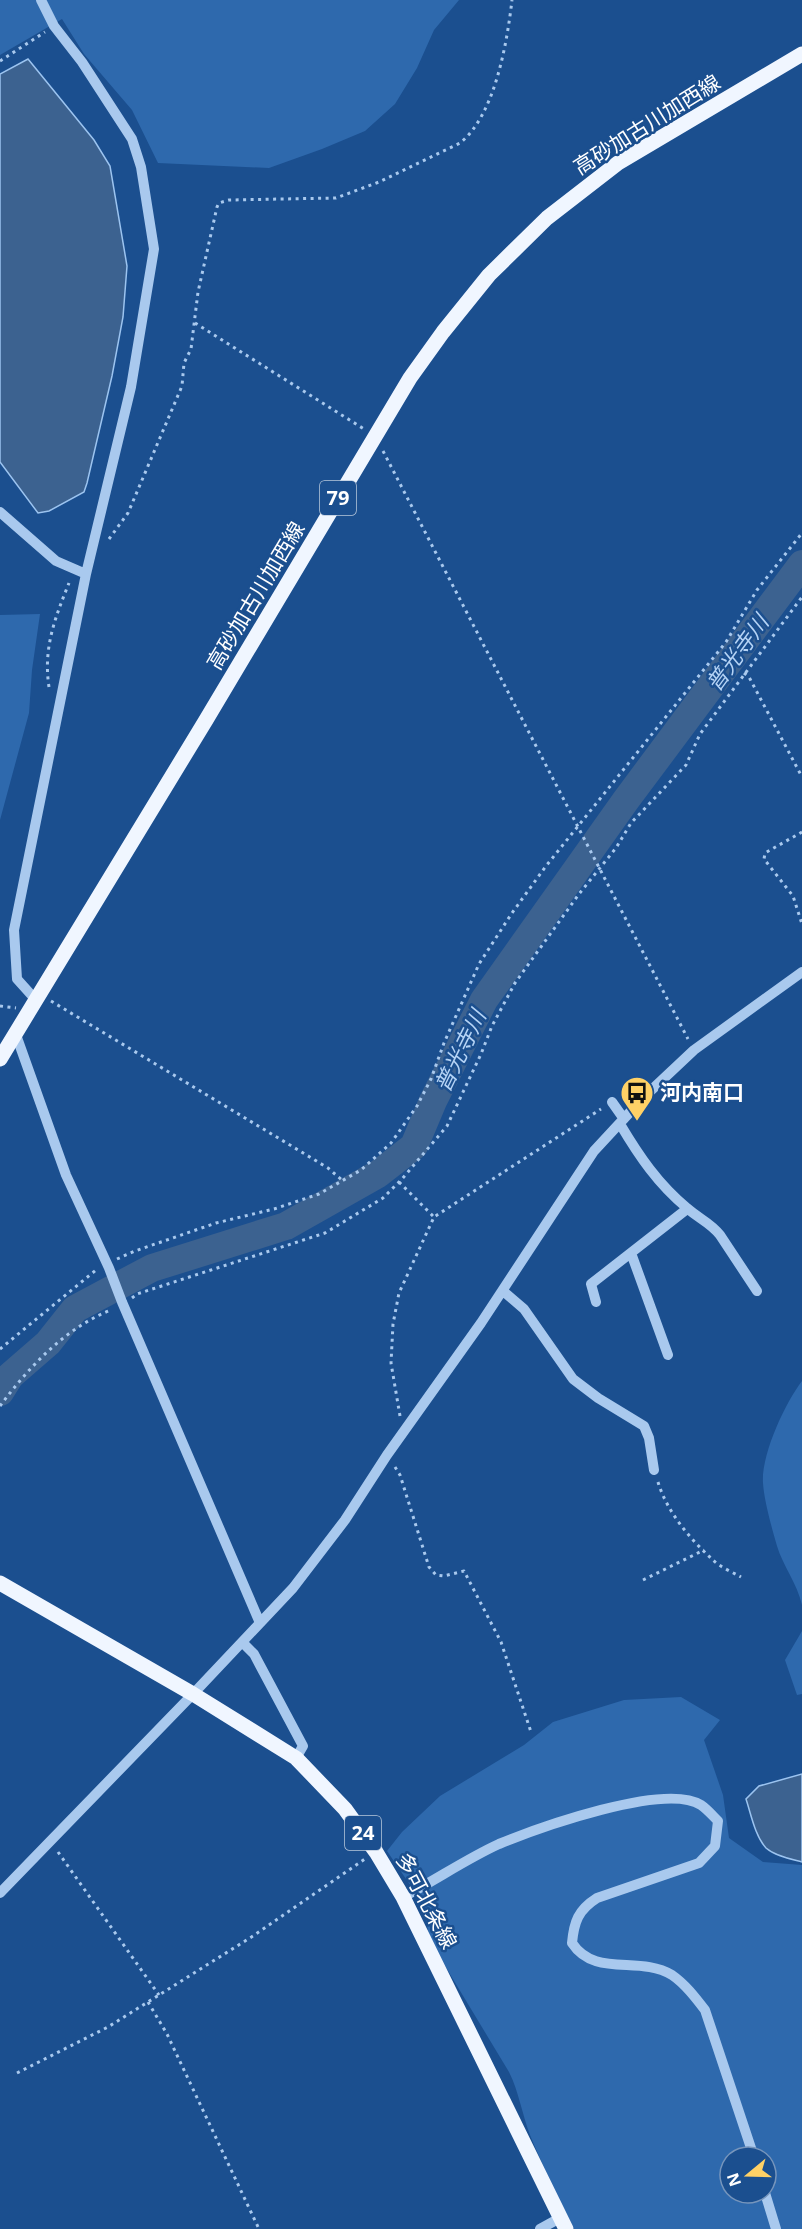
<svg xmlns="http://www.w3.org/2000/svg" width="802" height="2229" viewBox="0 0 802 2229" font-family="'Noto Sans','Noto Sans JP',sans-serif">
  <rect width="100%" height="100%" fill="#1b4f8f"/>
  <path fill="#2e69ad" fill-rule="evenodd" d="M0 0H459L434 30 417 68 395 104 365 131 322 149 269 168 158 163 132 110 84 54 62 19 0 55Z
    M40 614 32 670 29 713 0 820V615Z
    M802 1381V1605C797 1583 783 1566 777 1546 772 1529 764 1500 763 1483 761 1455 785 1403 802 1381Z
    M802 1631V1694L797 1695 785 1660Z
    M681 1697 720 1720 704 1740 723 1795 729 1838 763 1862 802 1865V2229H574C559 2198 543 2167 530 2135 522 2114 519 2092 509 2072L430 1941 423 1904 387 1851 402 1832 440 1796 524 1745 553 1722 624 1700ZM730 2157H766V2193H730Z"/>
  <path fill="#3c6290" stroke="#9cc4f0" stroke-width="1.5" d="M28 59 94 140 110 166 127 266 123 317 112 376 87 483 84 492 49 511 38 513 0 462V74Z
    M802 1774V1862C791 1859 775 1856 766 1848 755 1836 751 1814 746 1799L759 1786Z"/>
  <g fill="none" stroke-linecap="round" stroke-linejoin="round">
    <path stroke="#3c6290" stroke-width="28" d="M0 1392 10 1376 48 1343 75 1309 152 1268 286 1226 378 1174 414 1146 433 1101 484 1000 626 800 802 564"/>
    <path stroke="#a9c9ee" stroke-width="3" stroke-dasharray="3 4.5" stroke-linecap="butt" d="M0 61 45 32
      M195 323 364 429
      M383 451 688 1039
      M109 539 128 513 182 386 184 363 191 349 198 292 217 207 219 203 229 200 336 198 379 182 460 143C495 115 507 43 512 0
      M744 673 749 677 802 777
      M49 687C43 648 55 618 69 583
      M802 832 765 853 764 859 793 896 802 924
      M51 1001 328 1168 343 1181
      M0 1006 16 1008
      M399 1182 434 1217
      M117 1259 135 1251 216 1223 274 1209 319 1194 361 1170 391 1143 417 1106 431 1079 444 1043 479 964 512 913 546 866 726 642 757 590 802 533
      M132 1298 137 1294 325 1233 383 1198 402 1179 447 1126 481 1054 492 1026 515 983 579 894 616 848 631 823 686 765 700 734 802 597
      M0 1349 96 1270
      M0 1406C29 1367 65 1328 111 1310
      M400 1416 391 1363 393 1324 399 1293 434 1217 601 1109
      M395 1467 400 1475 429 1567 436 1575 444 1576 464 1571 501 1642 531 1732
      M658 1482C667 1512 690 1539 713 1560 720 1567 732 1572 741 1577
      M643 1580 704 1550
      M58 1852 159 1995
      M148 2002 167 2034 259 2229
      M17 2073 108 2027 253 1936 365 1859"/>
    <path stroke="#a9c9ee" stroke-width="10" d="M0 512 56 561 86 574
      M35 999 17 979 14 930 86 574 131 387 154 249 141 167 132 139 82 62 54 26 41 0
      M15 1032 66 1175 109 1268 122 1302 260 1623
      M612 1102 624 1119
      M620 1124C639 1156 658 1184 687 1208 698 1218 711 1223 720 1235L757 1291
      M631 1253 668 1355
      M503 1291 524 1309 573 1379 598 1398 644 1426 649 1438 654 1470
      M596 1302 591 1284 687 1209
      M242 1642 254 1654 303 1746 296 1758
      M0 1893 193 1694 293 1588 345 1520 387 1455 481 1323 594 1151 644 1097 694 1050 802 972
      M403 1897C436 1880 466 1859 499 1844 538 1828 665 1782 701 1805 707 1809 713 1816 718 1821L715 1846 699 1863 597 1898C578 1910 574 1922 572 1943 595 1978 639 1955 672 1975 685 1984 695 1997 705 2010L754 2157
      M765 2193 776 2229
      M540 2229 560 2218"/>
    <path stroke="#f0f6ff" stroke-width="15" d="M0 1059 206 720 410 378 443 332 489 275 547 218 618 163 802 54
      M0 1583 193 1694 296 1758 345 1809 376 1852 403 1897 566 2229"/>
  </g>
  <defs>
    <g id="bus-pin" transform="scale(1.725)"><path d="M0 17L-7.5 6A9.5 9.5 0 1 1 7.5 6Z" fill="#ffd166" stroke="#1b4f8f"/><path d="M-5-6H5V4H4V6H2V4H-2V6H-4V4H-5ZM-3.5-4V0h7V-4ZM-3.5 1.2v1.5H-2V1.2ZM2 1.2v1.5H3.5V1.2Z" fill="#111"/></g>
  </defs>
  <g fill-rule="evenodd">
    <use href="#bus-pin" x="637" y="1093"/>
  </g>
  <g text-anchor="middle" stroke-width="5" stroke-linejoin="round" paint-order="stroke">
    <g fill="#1b4f8f" stroke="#bbcadd" stroke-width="1.5">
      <rect x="320" y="481" width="36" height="34" rx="4.5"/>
      <rect x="345" y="1816" width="36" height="34" rx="4.5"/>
    </g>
    <g font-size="20" font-weight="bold" fill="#fff">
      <text x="338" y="505">79</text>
      <text x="363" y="1840">24</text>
    </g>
    <g font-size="21" fill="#fff" stroke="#1b4f8f">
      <text transform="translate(647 125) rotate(-32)" y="7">高砂加古川加西線</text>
      <text transform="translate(256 596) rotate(-59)" y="7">高砂加古川加西線</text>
      <text transform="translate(426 1901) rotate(62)" y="7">多可北条線</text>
    </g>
    <g font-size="21" font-weight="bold" fill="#fff" stroke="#1b4f8f" text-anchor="start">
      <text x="660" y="1100">河内南口</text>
    </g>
    <g font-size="22" font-style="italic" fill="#b5d3f5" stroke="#1b4f8f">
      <text transform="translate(737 653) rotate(-54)" y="8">普光寺川</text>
      <text transform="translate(460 1051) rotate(-64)" y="8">普光寺川</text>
    </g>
  </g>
  <g transform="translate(748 2175) rotate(251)"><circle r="28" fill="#1b4f8f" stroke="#7695bc" stroke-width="1.5"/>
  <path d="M0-4.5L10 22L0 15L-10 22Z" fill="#ffd166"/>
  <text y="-9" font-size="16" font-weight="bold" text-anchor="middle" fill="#ffffff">N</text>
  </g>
</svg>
